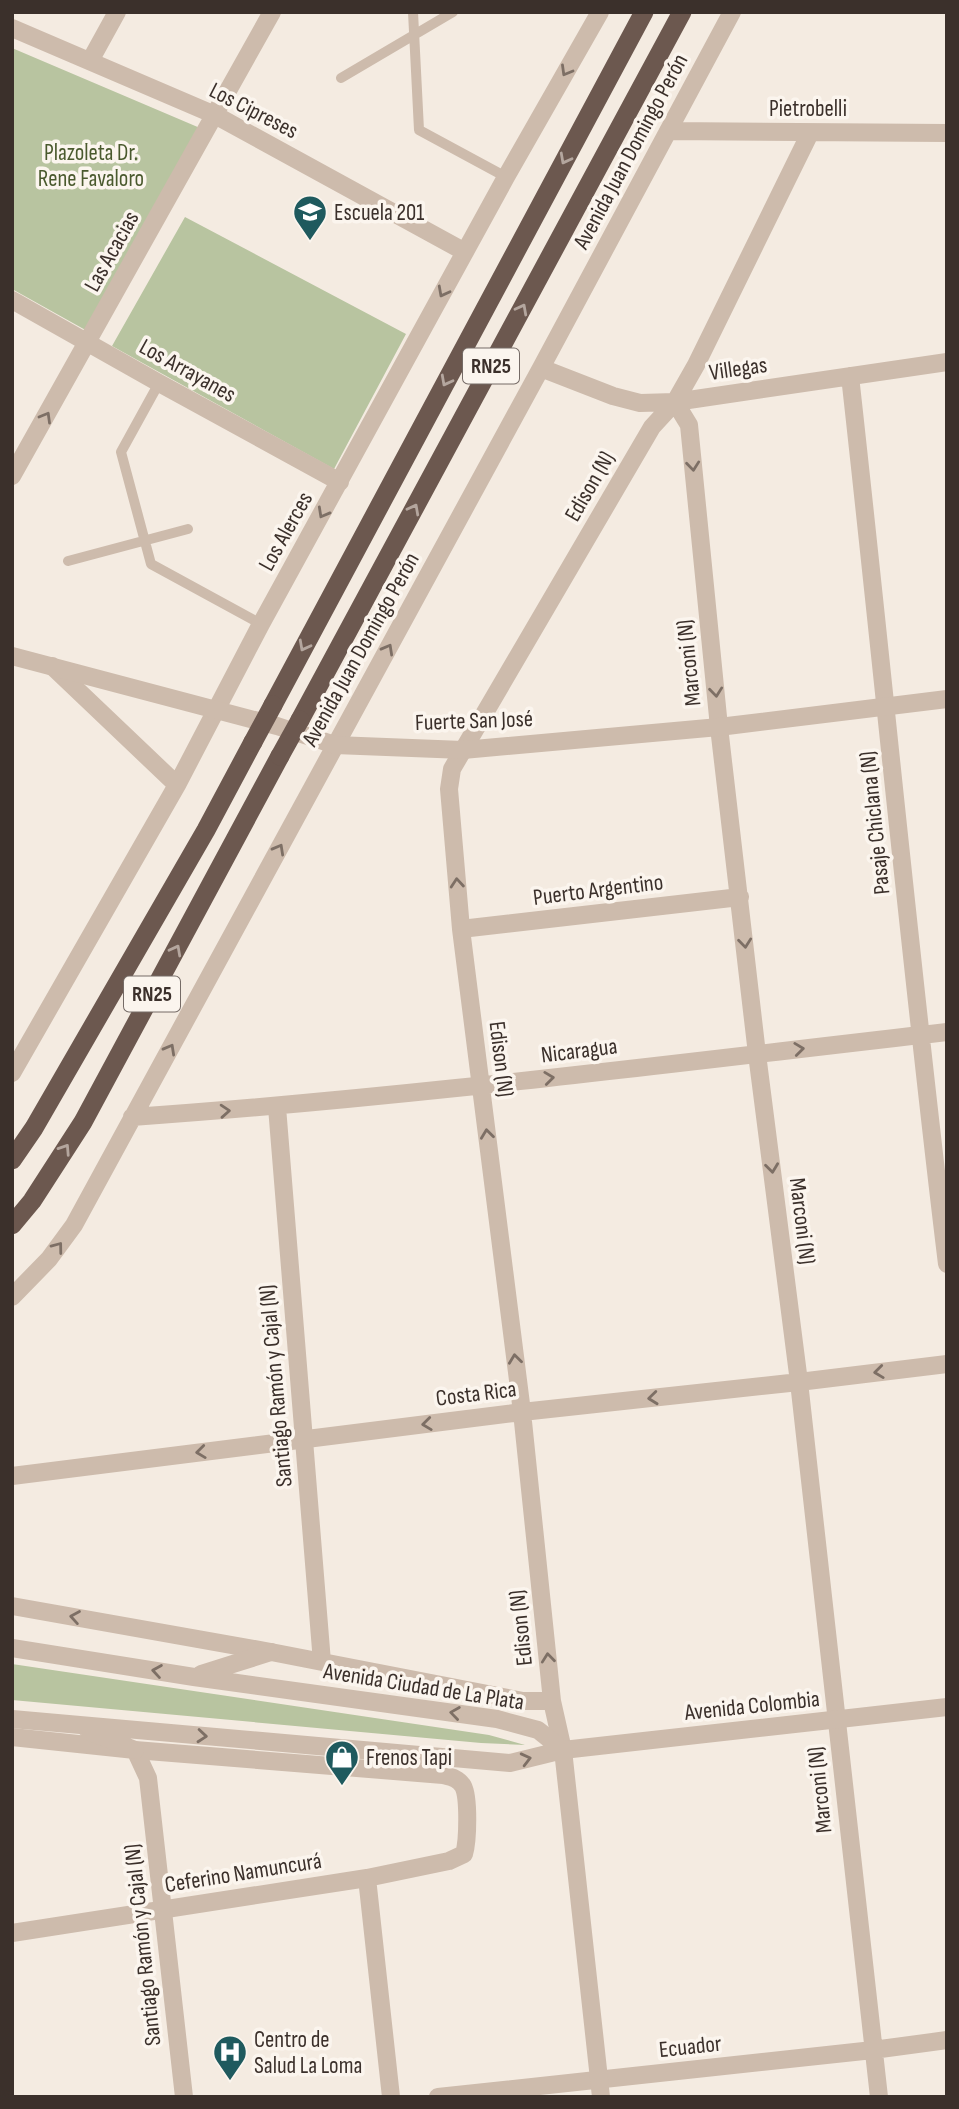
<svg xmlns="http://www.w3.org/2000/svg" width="959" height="2109" viewBox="0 0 959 2109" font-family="'Sofia Sans Condensed',sans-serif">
  <rect width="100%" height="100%" fill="#f4ebe1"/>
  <path fill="#b8c4a0" d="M12 48 200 128 89 332 12 289Z
    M185 217 406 334 334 469 112 346Z
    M12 1664 489 1735 525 1745 481 1743 12 1700Z"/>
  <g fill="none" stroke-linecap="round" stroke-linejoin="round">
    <path stroke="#cdbbac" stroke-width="10" d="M413 12 419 130 506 177
      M341 78 453 12
      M159 383 121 452 151 564 261 624
      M68 561 188 529"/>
    <path stroke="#cdbbac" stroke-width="18" d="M12 28 215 115 465 252
      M90 61 117 12
      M668 131 947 133
      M12 300 159 383 340 482
      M541 368 613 396 640 403 675 402 947 362
      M850 376C883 672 911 969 947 1264
      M675 402 689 425 719 727 757 1054 799 1382 879 2097
      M12 476 272 12
      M52 666 177 785
      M461 929 740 897
      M12 1073 177 785 261 624 506 177 600 12
      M277 1107 322 1662
      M132 1117C405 1098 675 1063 947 1032
      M12 1297 49 1259 74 1225 541 368 732 12
      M12 1476 522 1412 799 1382 947 1364
      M12 1606 271 1652 523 1701H552
      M12 1737 135 1750 443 1775C451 1777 458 1778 463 1786 469 1797 468 1841 464 1854L449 1861 367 1878 12 1933
      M135 1750 148 1778 184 2097
      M563 1750 552 1701 522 1412 461 929 449 789 452 769 652 427 675 402 696 365 810 133
      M367 1878 391 2097
      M438 2097 873 2050 947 2040"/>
    <path stroke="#cdbbac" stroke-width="18" d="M12 656 277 726 335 745 463 750 719 727 947 699
      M12 1648 194 1677 497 1719 538 1730 563 1750
      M201 1674 271 1652
      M12 1719 510 1763 563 1750 947 1707
      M88 1731 135 1750
      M563 1750 601 2097"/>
    <path stroke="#6c584f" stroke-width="19" d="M273 705 644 12
      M300 720 682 12
      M12 1160 34 1128 206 830 253 742
      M12 1225 32 1201 83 1122 280 756"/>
    <path stroke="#6c584f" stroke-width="19" d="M253 742 273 705
      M280 756 300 720"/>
  </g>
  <defs><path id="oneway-chevron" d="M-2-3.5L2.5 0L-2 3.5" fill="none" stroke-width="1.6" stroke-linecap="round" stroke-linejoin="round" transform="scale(1.75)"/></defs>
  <g stroke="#7d6f65">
    <use href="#oneway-chevron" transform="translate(566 71) rotate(120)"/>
    <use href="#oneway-chevron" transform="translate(443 292) rotate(118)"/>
    <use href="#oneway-chevron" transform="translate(46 417) rotate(-60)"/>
    <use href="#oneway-chevron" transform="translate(693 466) rotate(84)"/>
    <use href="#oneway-chevron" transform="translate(323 513) rotate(119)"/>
    <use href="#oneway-chevron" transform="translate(388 649) rotate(-61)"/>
    <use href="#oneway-chevron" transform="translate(716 692) rotate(84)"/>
    <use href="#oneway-chevron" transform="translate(279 849) rotate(-61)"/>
    <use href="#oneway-chevron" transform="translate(457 883) rotate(-95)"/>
    <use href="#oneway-chevron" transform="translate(745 943) rotate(84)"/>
    <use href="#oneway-chevron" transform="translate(170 1049) rotate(-61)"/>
    <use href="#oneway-chevron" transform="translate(799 1049) rotate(-7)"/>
    <use href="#oneway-chevron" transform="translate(549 1078) rotate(-7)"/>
    <use href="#oneway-chevron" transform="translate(225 1111) rotate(-4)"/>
    <use href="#oneway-chevron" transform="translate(487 1134) rotate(-97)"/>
    <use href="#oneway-chevron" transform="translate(772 1168) rotate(83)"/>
    <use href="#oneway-chevron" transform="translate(58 1247) rotate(-53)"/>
    <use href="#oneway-chevron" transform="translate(515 1359) rotate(-97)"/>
    <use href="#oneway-chevron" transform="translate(879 1372) rotate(173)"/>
    <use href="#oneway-chevron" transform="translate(653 1398) rotate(174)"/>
    <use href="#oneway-chevron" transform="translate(427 1424) rotate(173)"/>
    <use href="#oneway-chevron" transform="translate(201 1452) rotate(173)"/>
    <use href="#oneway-chevron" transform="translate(75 1617) rotate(-170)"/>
    <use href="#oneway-chevron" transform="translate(548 1658) rotate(-96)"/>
    <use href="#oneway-chevron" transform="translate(157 1671) rotate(-171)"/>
    <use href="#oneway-chevron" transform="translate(455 1713) rotate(-172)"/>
    <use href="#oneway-chevron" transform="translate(202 1736) rotate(5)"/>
    <use href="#oneway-chevron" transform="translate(526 1759) rotate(-14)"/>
  </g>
  <g stroke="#b4a69e">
    <use href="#oneway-chevron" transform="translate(565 159) rotate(118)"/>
    <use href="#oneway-chevron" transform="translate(522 309) rotate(-62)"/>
    <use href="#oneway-chevron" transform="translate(446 381) rotate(118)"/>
    <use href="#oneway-chevron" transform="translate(414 509) rotate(-62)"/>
    <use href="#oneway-chevron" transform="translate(304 646) rotate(118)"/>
    <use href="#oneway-chevron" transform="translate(176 950) rotate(-62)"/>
    <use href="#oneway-chevron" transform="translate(65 1149) rotate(-57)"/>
  </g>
  <defs>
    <g id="school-pin" transform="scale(1.75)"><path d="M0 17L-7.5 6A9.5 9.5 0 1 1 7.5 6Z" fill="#1f5a5e" stroke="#fbf5ee"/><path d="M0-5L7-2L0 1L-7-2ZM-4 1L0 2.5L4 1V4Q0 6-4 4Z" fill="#fff"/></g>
    <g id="shop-pin" transform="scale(1.75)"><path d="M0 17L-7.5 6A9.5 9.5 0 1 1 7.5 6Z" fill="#1f5a5e" stroke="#fbf5ee"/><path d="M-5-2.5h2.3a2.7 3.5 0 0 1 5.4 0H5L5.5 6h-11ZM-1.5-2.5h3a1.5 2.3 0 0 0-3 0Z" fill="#fff"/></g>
    <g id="hospital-pin" transform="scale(1.75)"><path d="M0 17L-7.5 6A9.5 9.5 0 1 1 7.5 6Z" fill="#1f5a5e" stroke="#fbf5ee"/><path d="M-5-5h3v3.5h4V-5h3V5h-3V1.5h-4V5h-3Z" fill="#fff"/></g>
  </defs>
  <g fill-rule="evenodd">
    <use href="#school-pin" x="310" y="212"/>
    <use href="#shop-pin" x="342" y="1757"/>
    <use href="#hospital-pin" x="230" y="2052"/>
  </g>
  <g text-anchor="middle" stroke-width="7" stroke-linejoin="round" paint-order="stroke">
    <g fill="#fbf5ee" stroke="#756b66" stroke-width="2">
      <rect x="463" y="348.5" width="56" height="35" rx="5"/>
      <rect x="124" y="976.5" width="56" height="35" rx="5"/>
    </g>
    <g font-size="21" font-weight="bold" fill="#3b302b">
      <text x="491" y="373">RN25</text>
      <text x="152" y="1001">RN25</text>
    </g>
    <g font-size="23" fill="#3b302b" stroke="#fbf5ee">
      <text x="808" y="116">Pietrobelli</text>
      <text transform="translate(254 110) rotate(27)" y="8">Los Cipreses</text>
      <text transform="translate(630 151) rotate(-62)" y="8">Avenida Juan Domingo Perón</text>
      <text transform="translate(111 251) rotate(-61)" y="8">Las Acacias</text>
      <text transform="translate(738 368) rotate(-8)" y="8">Villegas</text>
      <text transform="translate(188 370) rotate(29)" y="8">Los Arrayanes</text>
      <text transform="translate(589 486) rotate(-60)" y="8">Edison (N)</text>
      <text transform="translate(285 531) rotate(-61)" y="8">Los Alerces</text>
      <text transform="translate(360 649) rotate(-61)" y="8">Avenida Juan Domingo Perón</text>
      <text transform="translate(688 663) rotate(-96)" y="8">Marconi (N)</text>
      <text transform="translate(474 720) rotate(-2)" y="8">Fuerte San José</text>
      <text transform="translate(874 823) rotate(-96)" y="8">Pasaje Chiclana (N)</text>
      <text transform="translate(598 889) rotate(-7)" y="8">Puerto Argentino</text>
      <text transform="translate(579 1050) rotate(-7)" y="8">Nicaragua</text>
      <text transform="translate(502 1059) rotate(83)" y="8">Edison (N)</text>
      <text transform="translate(803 1221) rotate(83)" y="8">Marconi (N)</text>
      <text transform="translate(275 1386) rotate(-95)" y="8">Santiago Ramón y Cajal (N)</text>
      <text transform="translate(476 1393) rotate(-7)" y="8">Costa Rica</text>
      <text transform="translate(520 1628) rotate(-96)" y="8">Edison (N)</text>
      <text transform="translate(424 1686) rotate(9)" y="8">Avenida Ciudad de La Plata</text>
      <text transform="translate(752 1705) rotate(-6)" y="8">Avenida Colombia</text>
      <text transform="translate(819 1790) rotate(-96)" y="8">Marconi (N)</text>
      <text transform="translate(243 1872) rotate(-9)" y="8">Ceferino Namuncurá</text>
      <text transform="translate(142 1945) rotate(-96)" y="8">Santiago Ramón y Cajal (N)</text>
      <text transform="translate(690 2046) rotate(-6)" y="8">Ecuador</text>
    </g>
    <g font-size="23" fill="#4a5a2e" stroke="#fbf5ee">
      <text x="91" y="160">Plazoleta Dr.<tspan x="91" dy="26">Rene Favaloro</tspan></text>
    </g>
    <g font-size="23" fill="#3b302b" stroke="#fbf5ee" text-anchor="start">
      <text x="334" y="220">Escuela 201</text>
      <text x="366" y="1765">Frenos Tapi</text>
      <text x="254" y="2047">Centro de<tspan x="254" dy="26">Salud La Loma</tspan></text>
    </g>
  </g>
  <rect width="959" height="2109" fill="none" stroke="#3b302b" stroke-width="28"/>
</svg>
